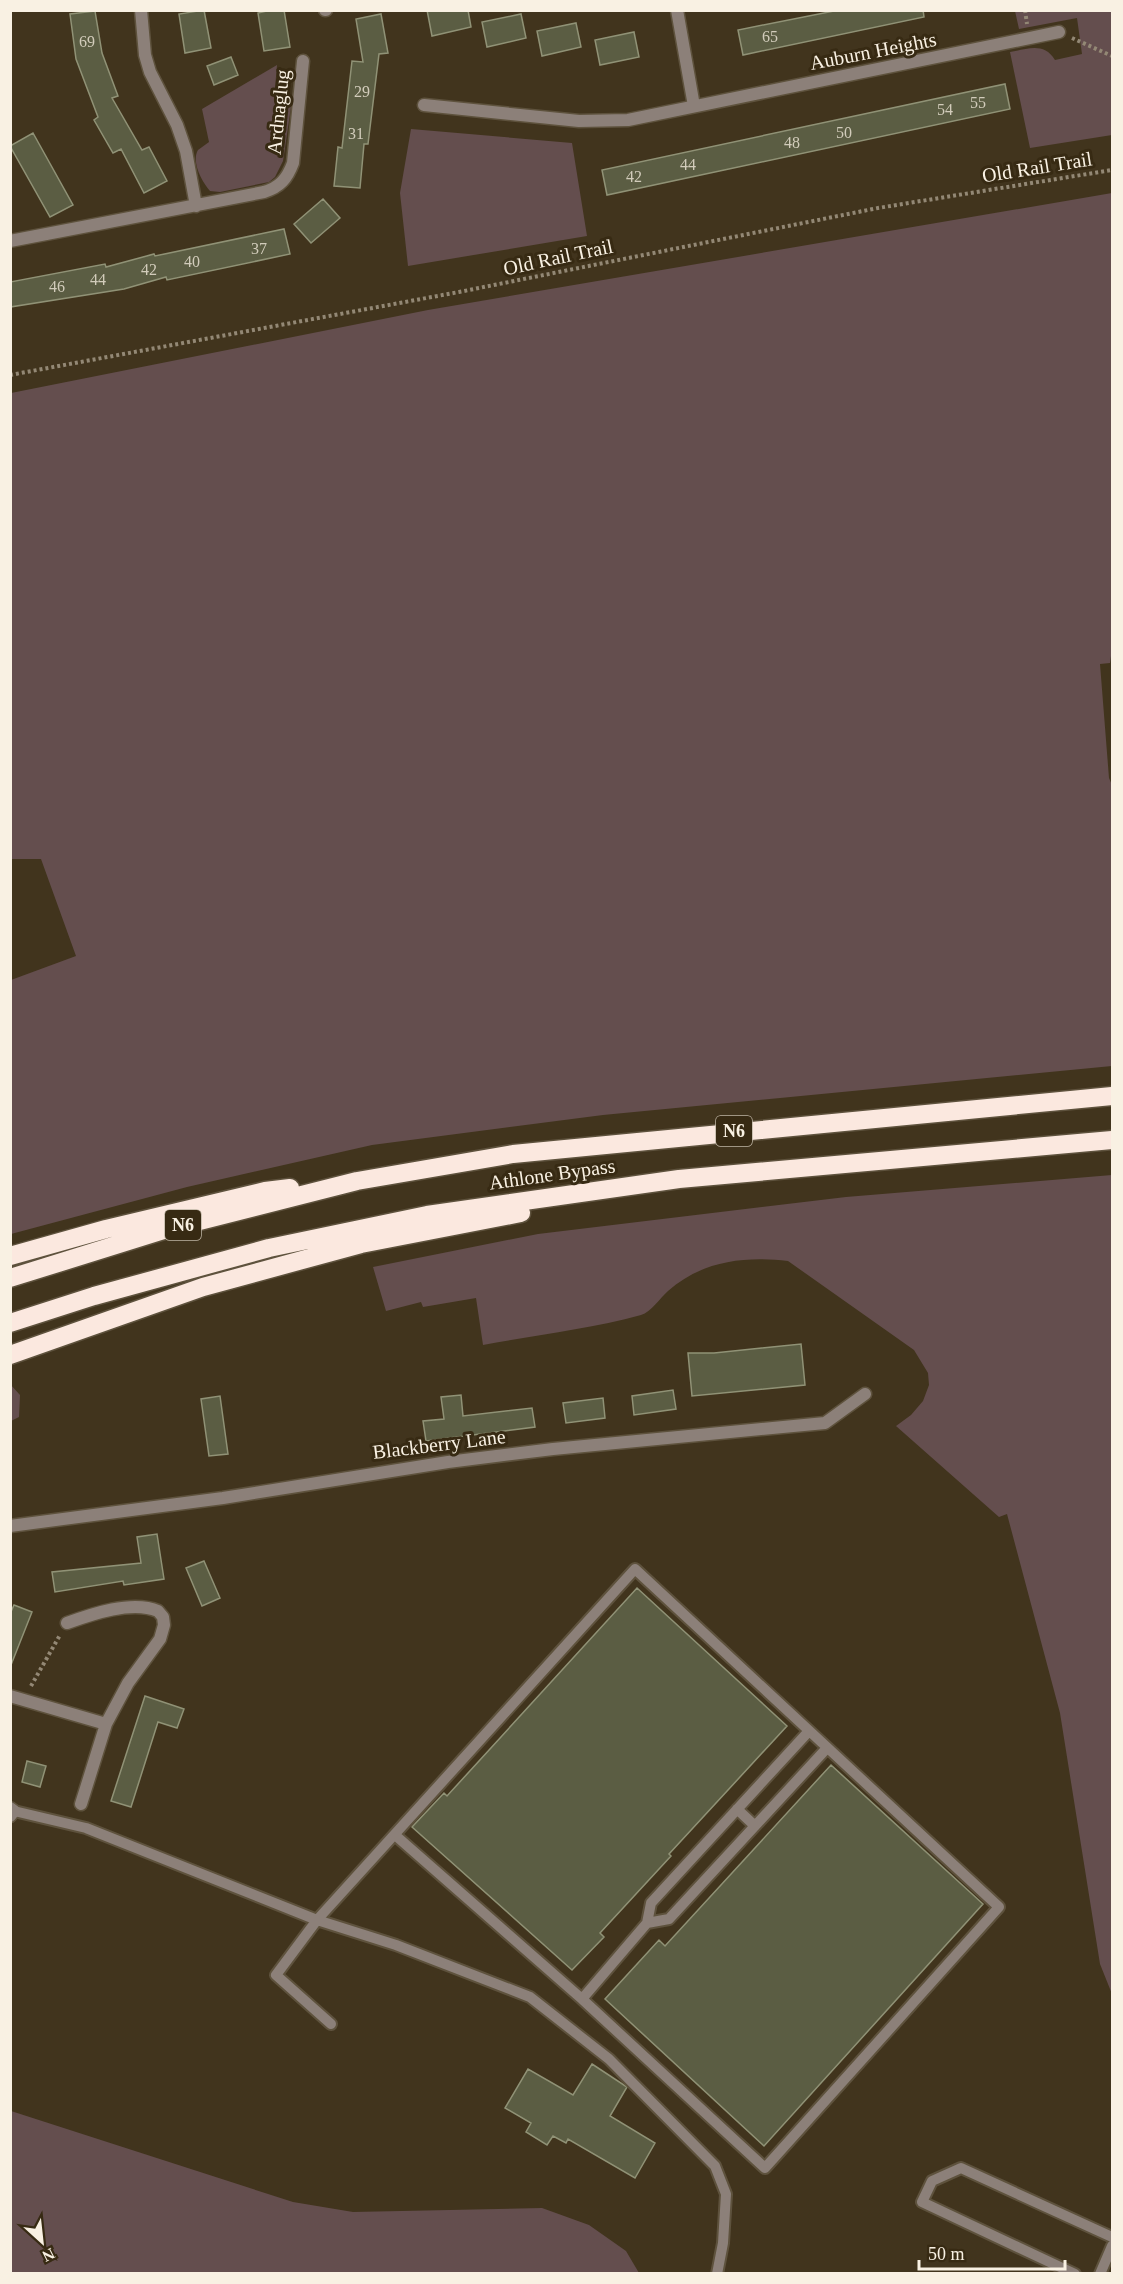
<svg xmlns="http://www.w3.org/2000/svg" width="1123" height="2284" viewBox="0 0 1123 2284" font-family="'Times New Roman',serif">
  <rect width="100%" height="100%" fill="#41341d"/>
  <path fill="#644e4e" d="M1015 11H1112V135L1030 148 1010 52C1028 49 1044 42 1055 60L1082 54 1077 18 1019 29Z
    M277 65 274 100H292L283 161 275 177 269 182 220 192 210 191C202 182 191 162 198 150L209 142 202 109Z
    M411 129 572 143 587 236 408 266 400 193Z
    M1112 193V649L1110 663 1100 664 1109 778 1112 785V1066L603 1115 372 1145 187 1187 11 1234V980L76 956 41 859H11V393L428 310Z
    M1112 1175V1994L1100 1964 1060 1713 1007 1514 999 1517 896 1426 911 1415 923 1401 929 1385 928 1373 914 1350 788 1261C744 1256 702 1261 668 1291 660 1298 651 1312 641 1315 590 1329 535 1335 483 1345L476 1298 423 1307 421 1302 386 1311 373 1267 538 1234 846 1197Z
    M10 1384 20 1395 19 1417 11 1421Z
    M11 2111 293 2202 353 2212 542 2208 589 2225 626 2251 639 2273H11Z"/>
  <path fill="#5b5d43" stroke="#909276" stroke-width="1.5" d="M204 10 211 48 185 53 179 14Z
    M271 10H284L290 47 264 51 258 13Z
    M427 10H468L471 27 432 36Z
    M839 10H923L924 17 743 55 738 30Z
    M95 11 102 53 118 96 112 98 142 150 149 147 167 181 144 193 121 149 113 153 94 120 98 117 76 59 70 14Z
    M381 14 388 53 379 54 368 144H364L360 188 334 186 338 147 342 148 352 61 363 62 356 19Z
    M521 14 526 38 487 47 482 22Z
    M576 23 581 47 542 56 537 31Z
    M634 32 639 57 600 65 595 40Z
    M231 57 238 75 214 85 207 66Z
    M1005 84 1010 109 607 195 602 170Z
    M33 133 73 205 50 217 10 146Z
    M323 199 340 218 311 243 294 224Z
    M284 229 290 254 167 280 166 277 124 289 10 307V282L105 264 106 267 154 254 155 256Z
    M801 1344 805 1385 692 1396 688 1353H714Z
    M673 1390 676 1409 634 1415 632 1396Z
    M461 1395 463 1416 532 1408 535 1427 426 1441 423 1421 444 1419 441 1397Z
    M220 1396 228 1454 209 1456 201 1399Z
    M603 1398 605 1418 566 1423 563 1403Z
    M157 1534 164 1579 124 1585 123 1581 55 1592 52 1572 141 1563 137 1537Z
    M204 1561 220 1598 202 1606 186 1568Z
    M637 1588 787 1726 669 1854 671 1856 600 1933 604 1937 572 1970 412 1827 444 1793 447 1796Z
    M14 1605 32 1612 11 1665 10 1614Z
    M145 1696 184 1709 177 1728 158 1722 131 1807 111 1801Z
    M27 1761 46 1766 40 1787 22 1782Z
    M831 1765 983 1904 764 2146 605 1999 659 1940 665 1946Z
    M592 2064 627 2087 610 2116 655 2143 635 2178 568 2139 566 2143 553 2136 547 2145 526 2132 531 2123 505 2108 528 2069 573 2095Z"/>
  <g fill="none" stroke-linecap="round" stroke-linejoin="round">
    <g stroke="#5e523d" stroke-width="14">
      <path id="lane" d="M737 1809 755 1826
        M14 1811 86 1828 317 1920 396 1945 530 1997 609 2059 715 2166 726 2194 723 2243 717 2274
        M647 1923 651 1903 809 1731
        M582 1999 647 1923 669 1919 827 1748
        M331 2024 276 1975 317 1920 635 1569 999 1907 765 2168 582 1999 395 1835
        M1075 2274 922 2202 932 2181 961 2168 1112 2237
        M1100 2274 1112 2246"/>
    </g>
    <g stroke="#5e523d" stroke-width="15">
      <path id="street" d="M141 10 145 55 150 72 177 125 186 151 196 206
        M325 10H326
        M677 10 694 106
        M424 105 579 121 628 120 1059 32
        M10 241 264 192C280 187 287 179 293 163L303 61
        M10 1526 223 1498 448 1462 553 1449 825 1423 865 1394
        M67 1623C92 1614 132 1600 158 1611L163 1617 164 1625 160 1639 128 1683 106 1724
        M10 1696 106 1724 81 1804
        M10 1808 14 1811 10 1816"/>
    </g>
    <g stroke="#5e523d" stroke-width="21">
      <path id="highway" d="M10 1256 106 1229 265 1191 290 1188
        M10 1278 164 1230 357 1181 513 1154 1112 1096
        M10 1323 94 1296 269 1248 427 1215 679 1179 1112 1140
        M10 1355 203 1287 361 1244 521 1213"/>
    </g>
    <path stroke="#938875" stroke-width="4" stroke-dasharray="3 3" stroke-linecap="butt" d="M1025 10 1027 24
      M1072 38 1112 56
      M10 375 459 292 878 208 1112 170
      M31 1686 60 1635"/>
    <use href="#lane" stroke="#8c8079" stroke-width="10"/>
    <use href="#street" stroke="#8c8079" stroke-width="12"/>
    <use href="#highway" stroke="#fbe8df" stroke-width="18"/>
  </g>
  <g text-anchor="middle" stroke-width="6" stroke-linejoin="round" paint-order="stroke">
    <g font-size="16" fill="#d2ccbb">
      <text x="770" y="42">65</text>
      <text x="87" y="47">69</text>
      <text x="362" y="97">29</text>
      <text x="978" y="108">55</text>
      <text x="945" y="115">54</text>
      <text x="844" y="138">50</text>
      <text x="356" y="139">31</text>
      <text x="792" y="148">48</text>
      <text x="688" y="170">44</text>
      <text x="634" y="182">42</text>
      <text x="259" y="254">37</text>
      <text x="192" y="267">40</text>
      <text x="149" y="275">42</text>
      <text x="98" y="285">44</text>
      <text x="57" y="292">46</text>
    </g>
    <g fill="#372a13" stroke="#bfb5a5" stroke-width="1.5">
      <rect x="716" y="1116" width="36" height="30" rx="4.5"/>
      <rect x="165" y="1210" width="36" height="30" rx="4.5"/>
    </g>
    <g font-size="18" font-weight="bold" fill="#f9f1e3">
      <text x="734" y="1137">N6</text>
      <text x="183" y="1231">N6</text>
    </g>
    <g font-size="20" fill="#f9f1e3" stroke="#372a13">
      <text transform="translate(873 51) rotate(-11)" y="7">Auburn Heights</text>
      <text transform="translate(278 112) rotate(-84)" y="7">Ardnaglug</text>
      <text transform="translate(1037 167) rotate(-9)" y="7">Old Rail Trail</text>
      <text transform="translate(558 257) rotate(-12)" y="7">Old Rail Trail</text>
      <text transform="translate(552 1174) rotate(-8)" y="7">Athlone Bypass</text>
      <text transform="translate(439 1444) rotate(-7)" y="7">Blackberry Lane</text>
    </g>
  </g>
  <rect width="1123" height="2284" fill="none" stroke="#f9f1e3" stroke-width="24"/>
  <g transform="translate(42 2242) rotate(153)" stroke="#372a13" stroke-width="4.5" paint-order="stroke">
  <path d="M0-4.5L10 22L0 15L-10 22Z" fill="#f9f1e3"/>
  <text y="-9" font-size="16" font-weight="bold" text-anchor="middle" fill="#f9f1e3">N</text>
  </g>
  <path d="M919 2260v9h146v-9" fill="none" stroke="#f9f1e3" stroke-width="3"/>
  <text x="928" y="2260" font-size="18" fill="#f9f1e3" stroke="#372a13" stroke-width="4.5" paint-order="stroke">50 m</text>
</svg>
